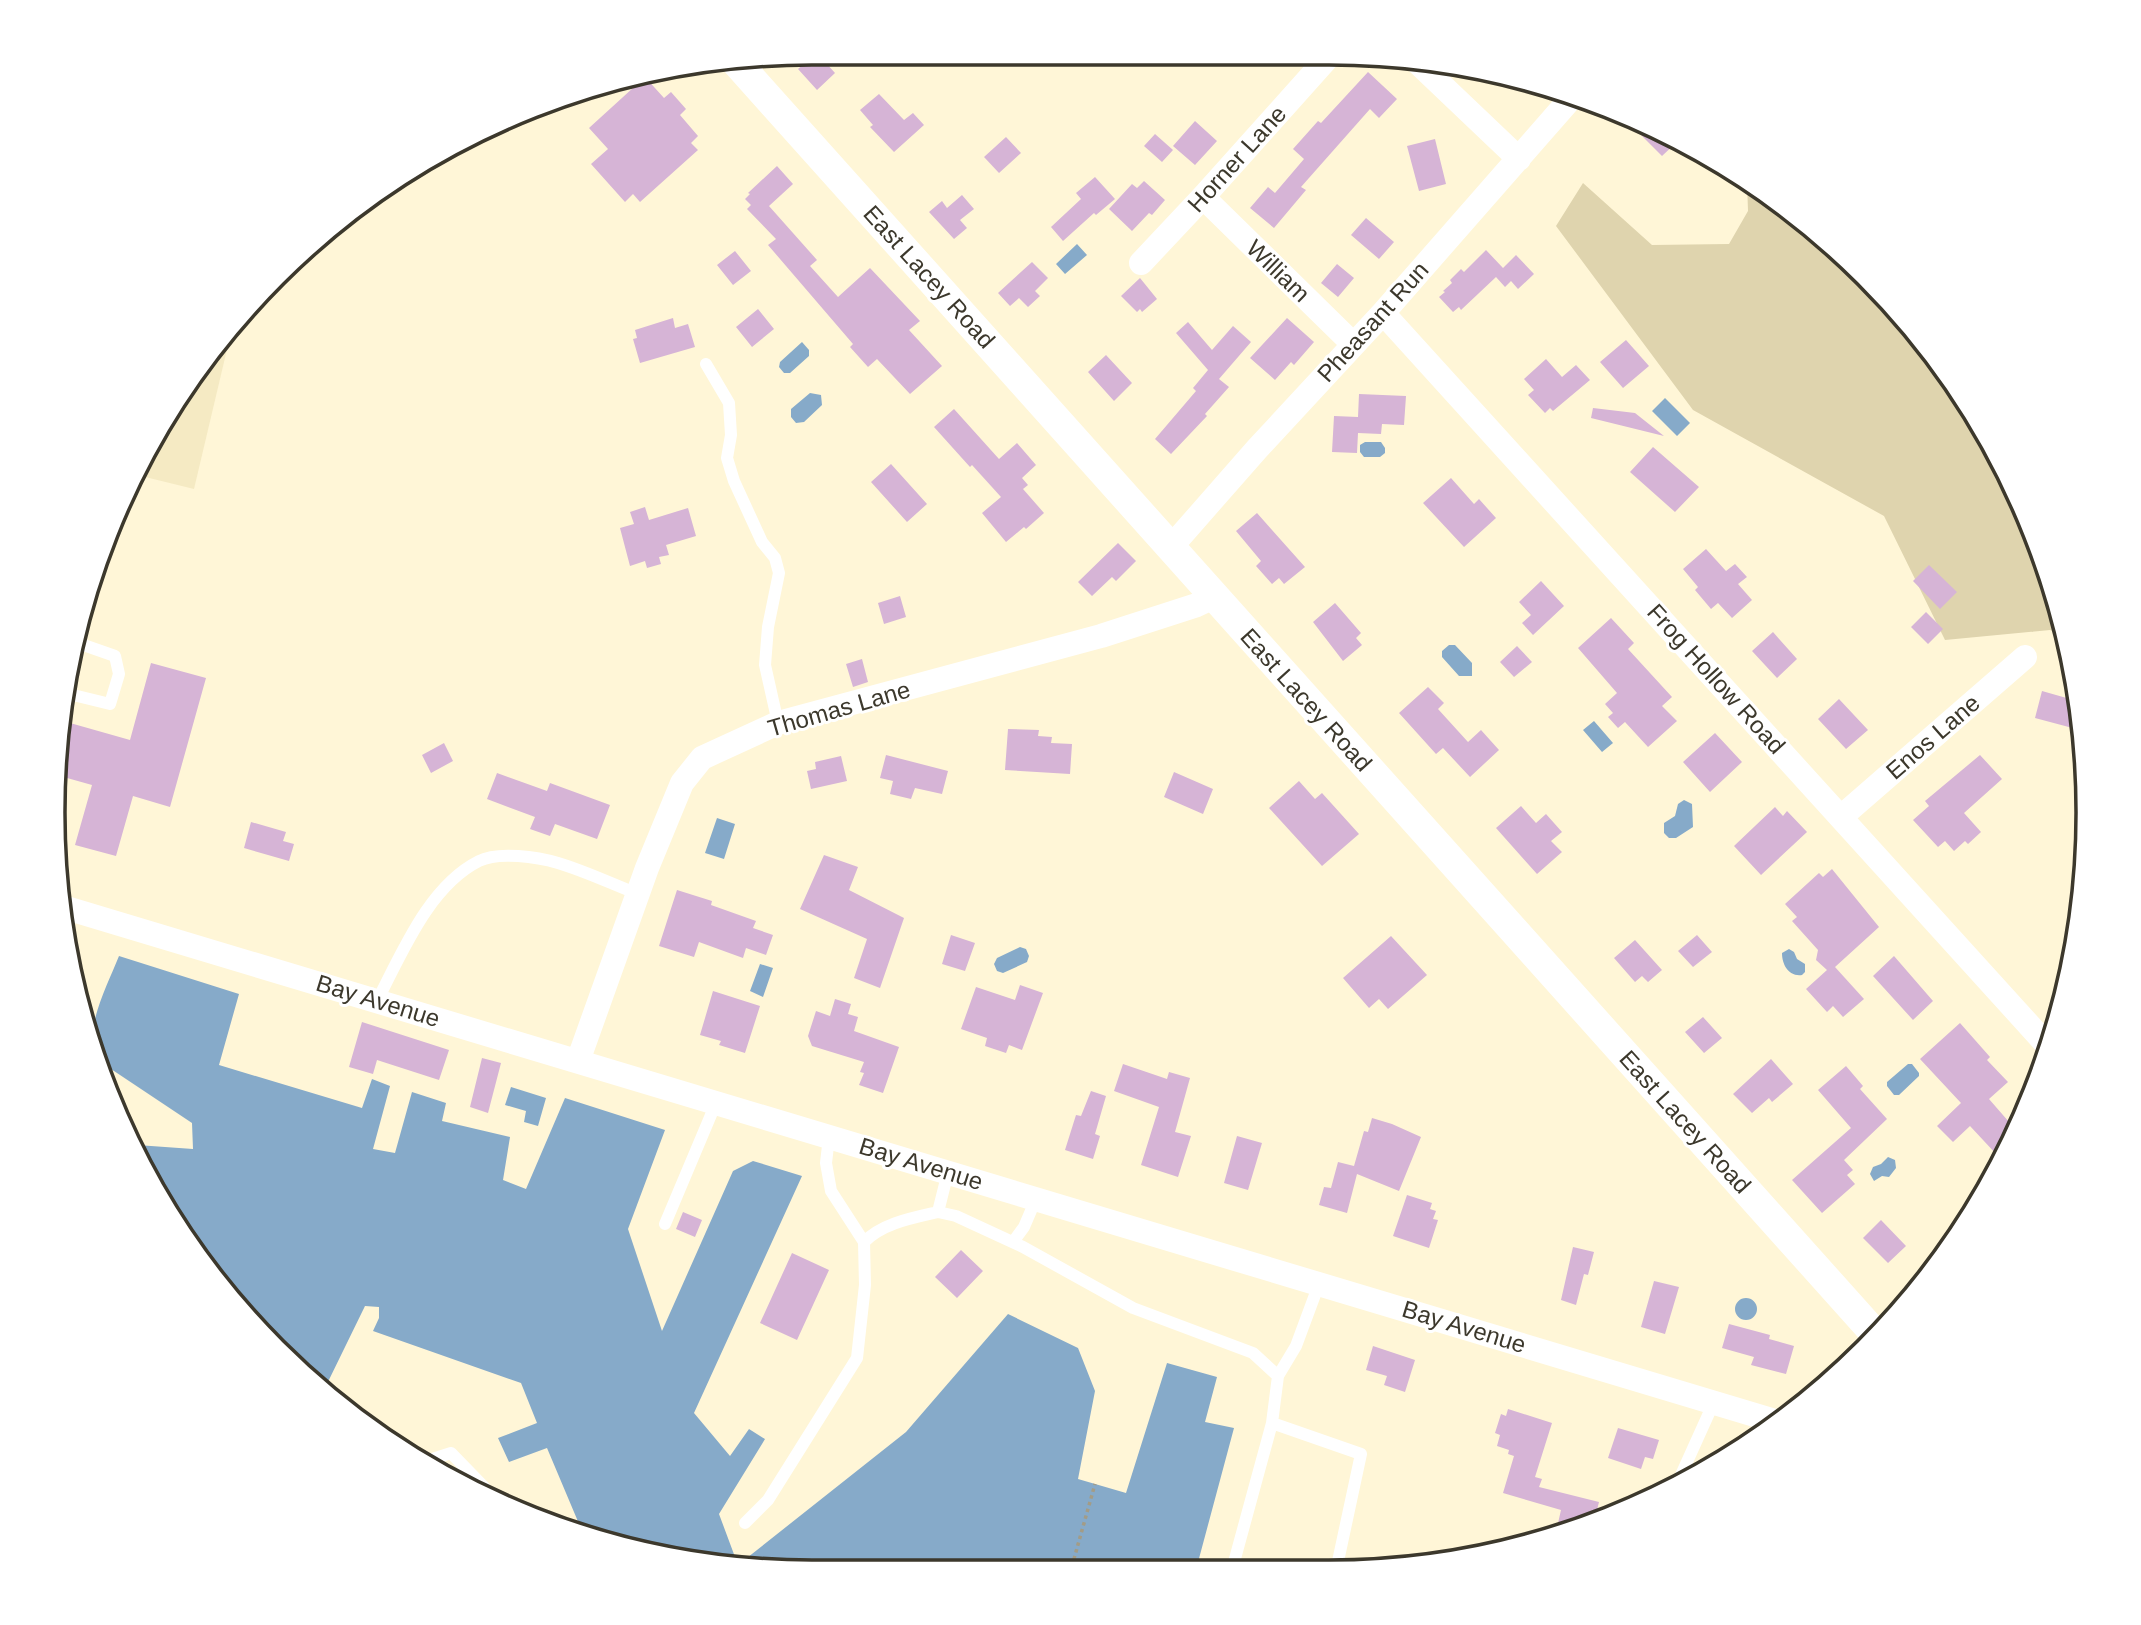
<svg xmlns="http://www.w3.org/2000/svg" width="2141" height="1625" viewBox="0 0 2141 1625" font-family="Arial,sans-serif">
  <rect width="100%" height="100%" fill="#fff6d7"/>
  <path fill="#f5eac3" d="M233 324 194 489 133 474Z"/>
  <path fill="#dfd4ae" d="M1747 182 1791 209 1866 275 1960 390 2030 521 2065 635 2050 630 1945 640 1884 516 1693 410 1556 226 1583 183 1652 245 1729 244 1748 211Z"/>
  <path fill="#86aac9" d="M1077 244 1087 255 1065 274 1056 264Z
    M802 342 809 350V356L790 373H784L779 367 780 362Z
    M810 393 821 395 822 405 804 422 796 423 791 417V409Z
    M1665 398 1690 423 1677 436 1652 411Z
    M1365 442H1381L1385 448V453L1380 457H1364L1360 452V445Z
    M1449 645H1455L1472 663V676H1459L1442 657V651Z
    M1594 721 1613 743 1602 752 1583 730Z
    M1684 800 1692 804 1693 827 1676 838H1669L1664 833V823L1675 816 1678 804Z
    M717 818 735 824 724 859 705 853Z
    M1020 947 1026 949 1029 956 1027 962 1003 973 997 971 994 964 997 958Z
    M1789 949 1794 952 1797 959 1805 964V972L1802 975C1789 977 1782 965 1782 953Z
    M119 956 239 994 219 1065 362 1108 372 1079 390 1086 373 1149 395 1153 412 1092 446 1103 442 1121 510 1137 503 1180 526 1189 565 1098 665 1130 628 1229 662 1331 733 1171 753 1161 802 1176 694 1413 730 1456 749 1429 765 1439 719 1514 738 1565 906 1432 1008 1314 1078 1348 1095 1391 1078 1479 1126 1493 1167 1363 1217 1377 1205 1422 1234 1428 1197 1566H713L582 1531 547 1448 509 1462 498 1438 537 1423 521 1383 373 1331 379 1318V1307L365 1306 324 1390 275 1350 181 1235 137 1145 193 1149 192 1123 93 1057C86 1025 107 986 119 956Z
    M760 964 773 968 763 997 750 991Z
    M1908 1064H1912L1919 1073V1076L1899 1095H1894L1887 1086V1082Z
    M511 1087 546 1098 538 1126 524 1122 526 1111 505 1105Z
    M1888 1157 1895 1160 1896 1168 1889 1177 1882 1176 1874 1181 1870 1174 1873 1167 1881 1164Z
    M1735 1309a11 11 0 1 1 22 0a11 11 0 1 1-22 0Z"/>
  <path fill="#d6b4d6" d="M817 53 835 73 817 90 798 69Z
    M1368 72 1397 99 1379 118 1370 109 1301 187 1306 190 1274 228 1250 208 1268 187 1275 193 1304 159 1293 149 1318 121 1321 123Z
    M645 77 664 98 671 92 686 109 680 115 698 136 691 143 698 150 640 202 633 194 625 202 591 164 608 149 589 128Z
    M879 94 904 120 913 113 924 125 894 152 870 127 873 125 860 110Z
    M1620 114 1665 131 1679 140 1662 156Z
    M1195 121 1217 141 1195 165 1173 146Z
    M1155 134 1173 150 1162 162 1144 146Z
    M1006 137 1021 153 999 173 984 157Z
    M1435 139 1446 184 1419 191 1407 146Z
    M777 166 793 184 769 206 817 260 810 266 838 297 870 268 920 321 909 330 942 366 910 394 877 359 868 367 850 347 853 344 768 245 776 239 747 209 751 205 745 199 750 194 748 193Z
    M1095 177 1115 199 1096 215 1094 213 1063 241 1051 227 1081 199 1076 193Z
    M1144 181 1165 200 1152 215 1149 213 1132 231 1109 209 1132 184 1137 188Z
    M962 195 974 209 960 220 967 228 954 239 929 212 942 201 947 208Z
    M1366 218 1394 242 1379 259 1351 235Z
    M1486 250 1503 268 1516 255 1534 274 1518 289 1511 281 1505 287 1496 277 1461 310 1459 307 1453 312 1439 297 1445 292 1443 291 1452 283 1450 280 1461 269 1464 272Z
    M735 251 751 271 733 285 717 265Z
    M1032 262 1048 278 1035 291 1040 296 1028 307 1019 298 1010 306 998 293Z
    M1337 264 1354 278 1338 297 1321 283Z
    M1140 278 1157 299 1142 312 1140 309 1137 312 1121 296Z
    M758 309 774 329 752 347 736 327Z
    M673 318 675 328 688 324 695 347 640 363 633 339 637 338 635 330Z
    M1287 318 1314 342 1294 365 1291 362 1275 380 1250 358Z
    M1188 322 1212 350 1233 326 1251 342 1219 379 1229 387 1205 414 1207 416 1171 454 1155 439 1196 391 1193 388 1208 370 1176 333Z
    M1626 340 1649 366 1623 388 1600 362Z
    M1106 355 1132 383 1114 401 1088 372Z
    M1546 359 1562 377 1576 365 1590 380 1553 411 1550 408 1545 413 1528 395 1534 390 1524 379Z
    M1359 394 1406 396 1404 425 1382 424 1381 434 1358 433 1357 453 1332 452 1334 416 1358 417Z
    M1593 408 1635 413 1664 436 1591 418Z
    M954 409 999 459 1017 443 1036 465 1022 478 1028 485 1023 489 1044 513 1026 529 1024 527 1006 542 982 513 1001 497 972 465 970 467 934 427Z
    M1653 447 1699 487 1675 512 1630 472Z
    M891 464 927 504 907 522 871 482Z
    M1451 478 1474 504 1479 499 1496 518 1464 547 1423 503Z
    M645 507 649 520 688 508 696 536 666 545 669 555 659 557 661 564 647 568 645 561 630 566 620 528 634 524 630 512Z
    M1257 513 1305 567 1284 584 1279 578 1272 584 1256 566 1261 561 1236 531Z
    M1118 543 1136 561 1116 581 1112 577 1092 596 1078 582Z
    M1706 549 1726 571 1735 564 1747 577 1738 584 1752 600 1732 618 1718 603 1711 609 1695 590 1698 587 1683 569Z
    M1929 565 1957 592 1940 609 1913 581Z
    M1541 581 1564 606 1533 635 1522 623 1531 615 1519 602Z
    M900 596 906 617 884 624 878 603Z
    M1335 603 1361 633 1356 638 1362 645 1343 661 1313 622Z
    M1926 612 1943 629 1928 644 1911 627Z
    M1611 618 1634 643 1628 649 1672 697 1662 706 1677 721 1648 747 1625 722 1618 728 1608 717 1613 713 1605 704 1617 693 1578 648Z
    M1773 632 1797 659 1777 678 1752 651Z
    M1517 646 1532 662 1514 677 1500 662Z
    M862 659 868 682 853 687 846 664Z
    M151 663 206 678 170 807 133 796 116 856 75 845 92 785 60 776 63 721 130 740Z
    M1428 687 1444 703 1438 709 1468 742 1481 730 1499 750 1470 777 1443 748 1436 754 1399 713Z
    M2042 691 2077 701 2080 730 2035 718Z
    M1839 699 1868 730 1846 749 1818 719Z
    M1008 729 1039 730 1038 736 1052 737 1051 743 1072 744 1070 774 1005 770Z
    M1715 733 1742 762 1710 792 1683 762Z
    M444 743 453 761 431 773 422 755Z
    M886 755 948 771 942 794 915 788 911 799 890 794 893 781 880 778Z
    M1980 755 2002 779 1964 813 1981 832 1968 844 1965 841 1954 851 1945 841 1938 847 1913 820 1929 806 1925 801Z
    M841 756 847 781 811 789 807 771 816 769 815 762Z
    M1174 772 1213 789 1203 814 1164 797Z
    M497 773 547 791 550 783 610 805 597 839 555 824 550 836 530 829 535 817 487 799Z
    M1299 781 1315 799 1322 793 1359 834 1322 866 1269 808Z
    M1521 806 1536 823 1546 814 1562 832 1551 841 1562 852 1537 874 1496 828Z
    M1775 807 1783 816 1787 811 1807 832 1761 875 1734 846Z
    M251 822 286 832 283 841 294 844 289 861 244 848Z
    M824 855 858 867 849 890 904 918 880 988 854 978 867 939 800 909Z
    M1832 869 1879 927 1835 967 1864 999 1843 1017 1833 1006 1827 1012 1806 989 1827 970 1816 960 1818 950 1792 921 1797 917 1785 904 1819 873 1823 877Z
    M677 890 712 901 711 905 756 921 753 928 773 935 766 955 746 948 743 958 699 942 694 957 659 946Z
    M951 935 975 943 965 971 942 964Z
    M1697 935 1712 952 1693 967 1678 951Z
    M1391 936 1427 975 1388 1009 1379 999 1369 1008 1343 978Z
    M1635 940 1662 970 1648 982 1642 976 1635 982 1614 958Z
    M1894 956 1933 1001 1913 1020 1873 976Z
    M1020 985 1043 993 1022 1050 1009 1045 1006 1053 985 1046 987 1038 961 1029 976 987 1015 1000Z
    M713 991 760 1006 745 1053 719 1045 721 1041 700 1035Z
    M835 999 851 1004 848 1014 858 1017 854 1031 899 1047 883 1093 859 1085 864 1073 860 1072 864 1062 812 1046 808 1036 816 1011 830 1016Z
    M1703 1017 1722 1038 1704 1053 1685 1032Z
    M362 1022 449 1050 439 1080 377 1060 373 1074 349 1067Z
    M1960 1023 1990 1057 1987 1060 2008 1082 1989 1099 2016 1130 2009 1145 1997 1155 1970 1126 1953 1142 1937 1126 1961 1103 1920 1059Z
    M482 1058 501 1063 488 1113 470 1107Z
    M1771 1059 1793 1084 1772 1102 1769 1098 1752 1113 1733 1094Z
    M1123 1064 1167 1079 1169 1072 1190 1078 1175 1132 1191 1136 1178 1177 1141 1165 1159 1107 1114 1091Z
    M1846 1066 1863 1086 1860 1089 1887 1119 1844 1160 1853 1170 1847 1175 1855 1184 1822 1213 1792 1180 1851 1128 1818 1090Z
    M1091 1091 1106 1096 1095 1134 1100 1136 1093 1159 1065 1150 1076 1115 1081 1116Z
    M1372 1118 1392 1124 1421 1137 1399 1191 1357 1174 1347 1213 1319 1205 1324 1187 1331 1188 1338 1162 1354 1166 1364 1131 1368 1132Z
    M1237 1136 1262 1143 1248 1190 1224 1183Z
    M1407 1195 1432 1203 1430 1209 1436 1211 1433 1219 1438 1220 1429 1248 1393 1236Z
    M683 1212 702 1220 695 1237 676 1229Z
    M1881 1220 1906 1246 1888 1263 1863 1238Z
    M1573 1247 1594 1252 1588 1275 1584 1274 1576 1305 1561 1300Z
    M961 1250 983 1271 957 1298 935 1277Z
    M792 1253 829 1270 797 1340 760 1323Z
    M1654 1281 1679 1287 1665 1334 1641 1327Z
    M1729 1324 1770 1335 1769 1339 1794 1346 1786 1374 1751 1365 1754 1357 1722 1348Z
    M1373 1346 1415 1360 1405 1392 1384 1385 1387 1376 1366 1370Z
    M1508 1409 1552 1423 1535 1477 1542 1479 1539 1487 1599 1502 1594 1522 1556 1532 1561 1510 1503 1493 1514 1456 1508 1454 1509 1450 1497 1446 1500 1435 1495 1433 1501 1414 1506 1416Z
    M1618 1428 1659 1440 1653 1459 1645 1457 1641 1469 1608 1458Z"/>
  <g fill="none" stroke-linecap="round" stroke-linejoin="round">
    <path stroke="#a39c86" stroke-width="3.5" stroke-dasharray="3.5 3.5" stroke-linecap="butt" d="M1072 1566 1095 1484"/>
    <path stroke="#fff" stroke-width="12" d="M706 364 729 403 731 435 727 458 734 481 762 542 775 558 779 573 768 627 765 665 778 723
      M65 693 110 704 119 674 115 656 75 642
      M377 1001C402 953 429 886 479 861 498 851 538 857 558 863 585 871 612 884 638 894
      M829 1137 826 1163 831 1191 864 1242
      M948 1172 938 1212 956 1216 1023 1247 1133 1308 1253 1353 1278 1376 1272 1423 1233 1566
      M665 1224 716 1103
      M1013 1242 1024 1227 1036 1199
      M1278 1376 1296 1346 1319 1284
      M1272 1423 1361 1454 1337 1566
      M423 1462 451 1453 485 1488 482 1493
      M1677 1484 1714 1402
      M745 1523 768 1500 857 1358 865 1285 864 1242C883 1223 912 1218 938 1212"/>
    <path stroke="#fff" stroke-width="24" d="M1415 60 1519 159
      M1203 197 1353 344
      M1141 263 1203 197 1331 54
      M1383 313 2048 1046
      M1171 547 1257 449 1383 313 1573 96
      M1841 817 2025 657
      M63 907 1778 1422
      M578 1061 647 868 682 783 702 758 778 723 1101 636 1197 605 1214 597"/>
    <path stroke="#fff" stroke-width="30" d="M737 63 1877 1336"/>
  </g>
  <g text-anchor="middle" stroke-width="6" stroke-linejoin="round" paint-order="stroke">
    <g font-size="24" fill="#3c382c" stroke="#fff">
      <text transform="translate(1237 159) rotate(-48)" y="8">Horner Lane</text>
      <text transform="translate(1278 271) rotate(44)" y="8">William</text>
      <text transform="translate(929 277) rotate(48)" y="8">East Lacey Road</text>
      <text transform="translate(1373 322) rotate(-48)" y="8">Pheasant Run</text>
      <text transform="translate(1716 679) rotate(48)" y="8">Frog Hollow Road</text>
      <text transform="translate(1306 700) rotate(48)" y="8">East Lacey Road</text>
      <text transform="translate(839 709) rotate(-16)" y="8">Thomas Lane</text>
      <text transform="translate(1933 737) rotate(-41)" y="8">Enos Lane</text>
      <text transform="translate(378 1001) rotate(17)" y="8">Bay Avenue</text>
      <text transform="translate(1685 1122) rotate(48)" y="8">East Lacey Road</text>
      <text transform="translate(921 1164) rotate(17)" y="8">Bay Avenue</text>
      <text transform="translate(1464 1327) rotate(17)" y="8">Bay Avenue</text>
    </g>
  </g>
  <path d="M0 0H2141V1625H0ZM812 65H1329A747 747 0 0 1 2076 812V813A747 747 0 0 1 1329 1560H812A747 747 0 0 1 65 813V812A747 747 0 0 1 812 65Z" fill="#fff" fill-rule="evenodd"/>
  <path fill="none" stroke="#3c382c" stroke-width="3.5" d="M812 65H1329A747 747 0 0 1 2076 812V813A747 747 0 0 1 1329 1560H812A747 747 0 0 1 65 813V812A747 747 0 0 1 812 65Z"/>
</svg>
